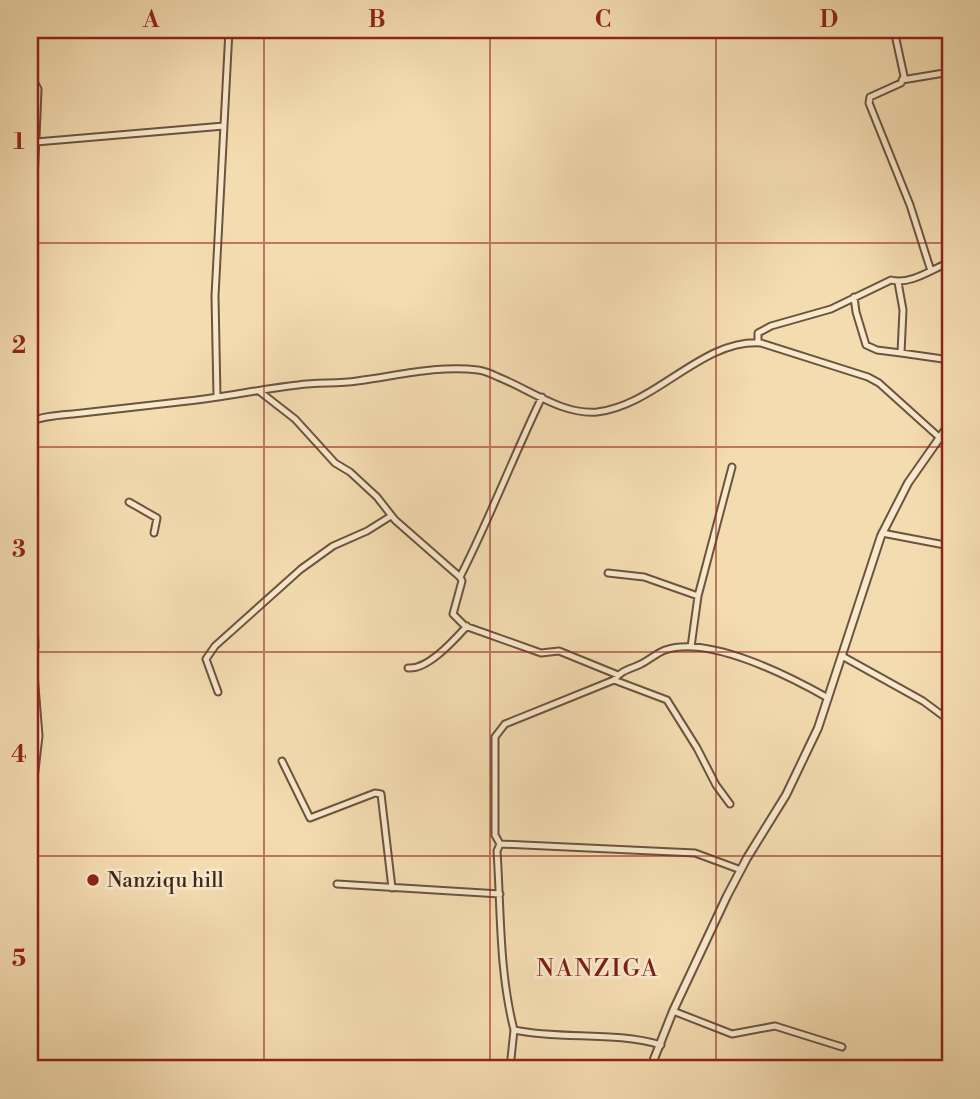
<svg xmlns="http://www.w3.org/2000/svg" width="980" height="1099" viewBox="0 0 980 1099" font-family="'Libre Bodoni',serif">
  <rect width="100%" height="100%" fill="#f4dcb1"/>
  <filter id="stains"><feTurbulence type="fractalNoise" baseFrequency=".00286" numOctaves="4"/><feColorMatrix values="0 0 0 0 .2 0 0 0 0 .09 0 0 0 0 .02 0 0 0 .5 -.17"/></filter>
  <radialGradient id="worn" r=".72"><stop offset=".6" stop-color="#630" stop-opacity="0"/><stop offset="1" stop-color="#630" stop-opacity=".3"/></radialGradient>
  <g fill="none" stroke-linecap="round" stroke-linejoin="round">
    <g stroke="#6b543e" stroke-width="9">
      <path id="minor" d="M894 30 904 76 901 83 870 97 869 103 910 205 931 271
        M30 74 38 89C34 198 25 310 35 419
        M902 80 950 72
        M36 142 224 126
        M898 282 903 310 901 353 950 360
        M854 297 856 312 866 345 877 350 901 353
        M758 343V333L771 326 831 309 891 280C911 285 932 269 950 262
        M259 391 295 419 335 463 350 472 377 497 395 520 460 577
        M217 397 215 296 229 30
        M542 397C513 457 490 518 460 577L462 581 453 614 465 626 541 653 559 651 618 675
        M30 422C44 415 66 415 82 413 117 409 152 405 188 401 225 397 261 389 298 385 317 382 337 384 357 381 397 376 437 365 478 370 485 371 492 374 498 377 529 389 562 415 597 412 657 405 701 339 761 343L868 377 879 383 940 438
        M30 431 32 477 30 502
        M129 502 157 518 154 533
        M30 527 35 646 33 661 39 736 34 779
        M882 533 950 546
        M608 573 644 577 698 596 691 647
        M698 596 732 467
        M842 656 923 701 950 721
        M408 668C428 670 454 640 467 626
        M614 680 667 700 697 748 716 785 730 804
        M218 692 206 659 215 646 301 569 333 546 367 531 391 516
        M282 761 310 818 375 793 381 794 392 888
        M500 844 695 853 741 870
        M337 884 500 894
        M673 1011 732 1034 775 1026 842 1047
        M661 1045C614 1031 562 1040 514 1030 499 971 501 911 497 851L500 844 495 835V737L505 724 614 680C621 670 631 669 641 664 649 660 657 653 665 650 709 635 789 676 828 698
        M510 1068 514 1030"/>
    </g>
    <g stroke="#6b543e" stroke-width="10">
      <path id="tertiary" d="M650 1069 673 1011 727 896 747 858 786 795 818 728 881 536 908 483 950 423"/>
    </g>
    <use href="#minor" stroke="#f8e8cc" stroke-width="5"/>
    <use href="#tertiary" stroke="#f8e8cc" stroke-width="6"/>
  </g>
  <path fill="none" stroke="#8f2418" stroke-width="2" stroke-opacity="0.55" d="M264 30V1069M490 30V1069M716 30V1069M30 243H950M30 447H950M30 652H950M30 856H950"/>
  <circle fill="#8f2418" stroke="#f8e8cc" stroke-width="2.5" cx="93" cy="880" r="7"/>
  <g text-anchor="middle" stroke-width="5" stroke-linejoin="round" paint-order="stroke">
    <g font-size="21" fill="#3d2718" stroke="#f8e8cc" text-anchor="start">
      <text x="107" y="887">Nanziqu hill</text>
    </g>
    <g font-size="24" letter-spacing="2" fill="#7a1f14" stroke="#f8e8cc">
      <text x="598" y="976">NANZIGA</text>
    </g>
  </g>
  <rect width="980" height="1099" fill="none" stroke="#f4dcb1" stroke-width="77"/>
  <rect x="38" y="38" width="904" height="1022" fill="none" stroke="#8f2418" stroke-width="2.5"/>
  <g font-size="23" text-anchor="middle" font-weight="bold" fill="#8f2418">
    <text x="151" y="27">A</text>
    <text x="377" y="27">B</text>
    <text x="603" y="27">C</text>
    <text x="829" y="27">D</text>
    <text x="19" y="149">1</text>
    <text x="19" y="353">2</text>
    <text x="19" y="557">3</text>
    <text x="19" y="762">4</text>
    <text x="19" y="966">5</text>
  </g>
  <rect width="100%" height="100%" filter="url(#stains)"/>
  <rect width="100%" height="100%" fill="url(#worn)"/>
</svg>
